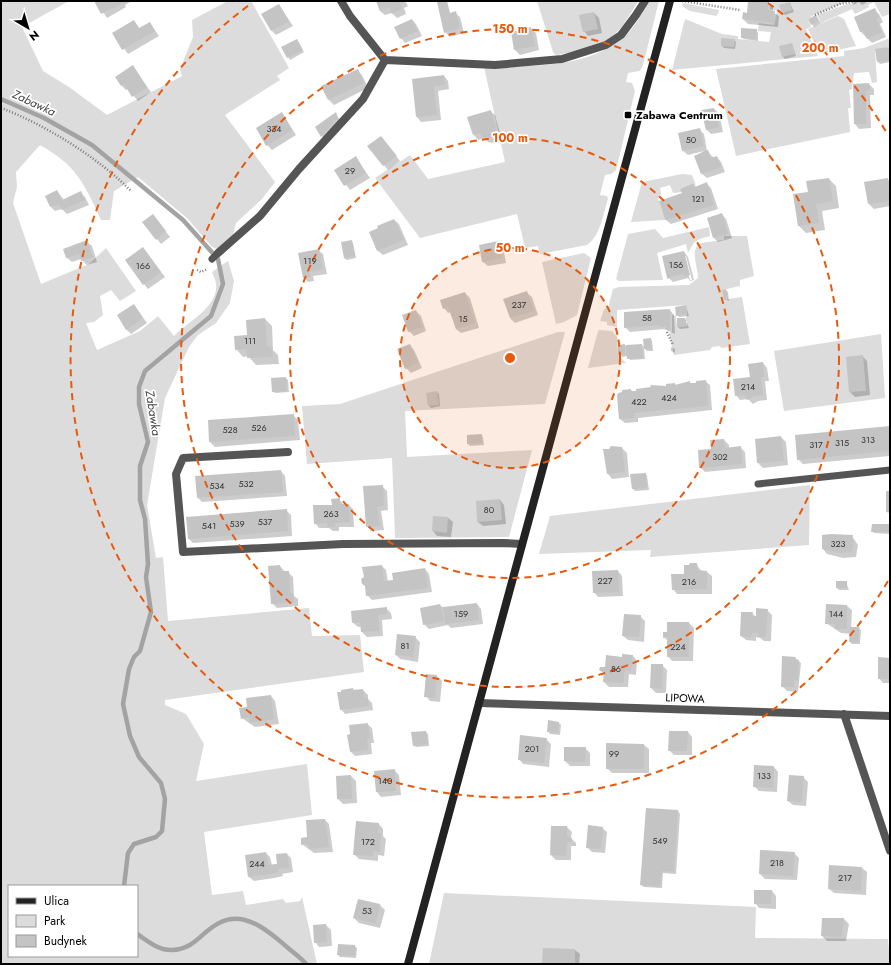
<svg xmlns="http://www.w3.org/2000/svg" width="891" height="965" viewBox="0 0 891 965" font-family="Jost,sans-serif">
  <rect width="100%" height="100%" fill="#fff"/>
  <path fill="#dcdcdc" fill-rule="evenodd" d="M1 1H69L22 27 43 71 69 87 107 115 182 76 180 69 193 37 192 20 228 1H251L289 68 277 76 280 80 225 115 275 182 262 199 236 223 233 235 217 249 212 247 188 219 138 177 114 191 110 220H101C84 183 76 165 40 145L16 172 17 187 13 203 41 284 89 264 106 248 136 291 120 301 111 290 100 296 103 315 94 322 86 323 97 350 140 331 158 316 174 336C187 322 219 307 216 284 216 280 213 276 212 272L228 261 234 281 230 303 216 323 198 335 189 347 165 398 147 505 156 558 163 557 168 621 309 608 312 636 360 635 364 672 165 700V705L186 714 204 744 196 781 307 764 312 815 204 832 212 895 243 891 246 905 283 899 286 903 300 901 302 897 317 964H1ZM9 886H137V956H9Z
    M537 1H638C632 11 625 24 617 32 603 47 575 52 556 55L553 52Z
    M650 1H659L643 65 640 71 628 73 626 82 632 83 635 91 616 170 611 174 605 175 600 195 607 196 608 199C603 214 601 235 587 245L540 254 538 246 525 248 517 214 420 238 375 178 410 155 428 179 505 162 484 67C529 66 592 69 627 34 636 25 643 12 650 1Z
    M770 1H849L812 16 808 19 811 27 806 29 818 56 672 70 685 19 722 34 738 36V39L769 42 771 32 758 31 759 23 774 25 777 11 770 9Z
    M858 1H890V14L882 17 874 2 868 5 869 7 855 14 852 9 821 23 817 15 850 3 851 4Z
    M683 3 719 10 718 14 716 16 690 11 682 6Z
    M838 16 844 19 856 46 819 54 808 29Z
    M890 38V47L875 50 877 82 872 83 869 72 854 73 852 89 849 90 851 108H848L850 132 736 156 716 69 844 56V51L864 48Z
    M682 174 692 175 696 185 694 183 681 189 682 192 673 193 670 185 660 188 661 194 658 198 665 220 631 222 642 182Z
    M709 227 710 236C695 240 695 240 688 253L686 244 657 253 663 280 619 281 616 279 628 234 655 229 663 238Z
    M724 236H747L754 276 740 280V286L722 290 728 299 742 297 750 344 722 348 719 346 712 347 710 350 674 355 669 333 672 332V315L676 316 677 327 687 326V321H685L687 314 686 305 617 310V327L607 325V322L600 321 604 309 608 308 613 289 619 287 689 285 698 278C698 264 686 243 708 242 713 241 718 241 724 240Z
    M584 253 591 258 577 315 564 322 556 324 542 262Z
    M599 330 612 331 617 337 618 355 626 363 588 368 598 331Z
    M558 332H565L545 404 405 411 407 457 532 450 509 537 395 538 392 458 307 464 302 406 340 404Z
    M881 334 885 398 784 411 774 351Z
    M810 485 809 545 650 557 651 550 539 554 550 516Z
    M444 893 756 907 755 938 888 939 890 962V964H429Z"/>
  <path fill="#0003" fill-rule="evenodd" d="M96 1H132L125 5 126 7 107 18Z
    M377 1H405L408 6 404 8 406 14 397 18 392 13 385 15 380 11Z
    M749 1 768 2 773 7V12L779 16 778 27 748 24 743 19 748 14Z
    M850 1H866V3L862 5 859 2 854 5Z
    M790 3 794 12 785 15 783 13Z
    M279 5 293 26 276 35 272 31Z
    M874 9 879 14 883 22 880 24 886 37 872 43 861 32 855 18Z
    M455 13 460 17 464 33 450 37 445 32Z
    M594 13 599 18 602 33 588 36 584 31Z
    M816 16 821 23 814 27 812 24Z
    M412 20 416 24 422 36 405 43 401 38Z
    M134 22 140 29 150 23 159 36 128 54 113 33Z
    M531 29 536 33 539 50 520 55 515 50 512 33Z
    M756 30 758 33V41L744 39 742 37Z
    M734 40 736 42 735 49 724 48 722 46Z
    M298 42 304 52 290 60 282 47Z
    M792 44 796 56 785 59 783 57Z
    M890 48V62L880 64 878 62Z
    M132 66 151 92 138 101 128 89 126 90 122 86 116 77Z
    M357 70 362 75 368 88 334 105 329 100 323 86Z
    M444 76 448 81 449 89 438 91 441 120 421 122 417 117 413 80Z
    M854 84H869L874 89V95H870L871 128 859 129 855 124Z
    M714 109 719 113 723 132 711 134 706 129Z
    M490 111 495 115 502 140 494 143 488 142 484 138 478 140 474 135Z
    M282 113 296 135 272 150 267 145Z
    M336 114 340 120 324 139 316 127Z
    M699 129 704 134 707 151 714 158 717 157 721 162 725 172 707 178 702 174 695 156 704 151 688 155 683 151Z
    M381 137 400 161 388 170 369 146Z
    M356 158 370 178 350 190 335 170Z
    M829 179 836 186 839 208 822 211 825 230 806 233 799 226 794 195 809 193Z
    M887 179 890 181V206L874 209 869 204 866 182Z
    M706 183 711 188 718 209 671 224 666 220 660 201 683 194 694 184 696 187Z
    M57 191 64 200 81 193 85 197 89 205 67 214 62 209 55 211 51 207Z
    M722 214 726 219 732 238 718 242 714 238Z
    M157 220 170 237 161 244 157 239Z
    M394 220 399 224 408 245 383 255 378 251 370 233Z
    M351 241 353 243 356 258 347 260 344 258Z
    M87 242 92 246 97 262 87 265 81 259 72 262 67 258 64 250Z
    M498 242 503 247 506 263 488 266 483 262Z
    M143 248 165 277 148 289 144 284Z
    M318 250 323 254 327 274 313 276 314 281 308 282 304 277Z
    M684 252 688 257 694 280 690 281 688 278 673 282 668 277ZM684 256H686L692 280H690Z
    M726 290 728 292 729 301 725 299Z
    M465 293 470 298 479 328 461 333 456 329 451 312 448 313 444 308Z
    M527 293 532 297 538 315 515 323 510 318Z
    M134 305 147 323 131 334 126 329Z
    M686 306 689 316 679 317 677 315Z
    M670 310 674 315 675 334 664 329 630 332 625 327Z
    M416 311 421 316 426 331 414 336 409 331Z
    M265 319 272 326 273 350 278 355 279 364 256 365 248 356 243 357 236 349Z
    M685 319 689 328 680 329 678 327Z
    M650 339 652 341 653 351H647L644 348 645 359 630 360 628 356 622 357 619 355 625 345 628 348 642 345 645 348Z
    M410 345 414 350 422 368 411 373 406 368Z
    M671 347 675 349V353L671 351Z
    M862 356 867 361 870 395 855 397 850 392 847 357Z
    M763 363 767 368 769 381H765L767 400 758 401 753 404 748 399 740 400 736 395Z
    M286 378 288 380 289 392 275 393 273 391Z
    M705 381 710 385 712 410 638 418V422L625 423 620 419 631 390 633 392 667 387 675 384 677 386 697 384Z
    M437 392 439 394 440 406 431 408 429 406Z
    M293 415 298 420 300 440 215 447 210 442Z
    M890 427V456L803 464 798 459Z
    M481 435 483 437 484 445 470 446 468 444V436Z
    M781 437 786 442 788 465 763 468 758 463Z
    M724 440 729 445V449L740 447 745 452 746 468 705 472 700 467 712 450Z
    M622 448 627 453 629 477 612 479 608 474 605 450Z
    M281 471 285 476 287 496 202 502 198 498Z
    M645 474 647 476 649 490 635 491 633 489 631 475Z
    M382 486 387 491 388 510 381 511 384 530 371 531 367 526Z
    M339 499 344 505H349L353 509 354 527H339V531H333L329 528H319L315 523Z
    M500 500 504 505 506 524 483 526 478 522Z
    M286 510 291 515 292 536 193 543 188 538Z
    M448 518 453 522 451 537 437 536 433 531Z
    M890 525V534L874 533 872 531Z
    M852 536 858 545 856 557 843 558 827 554 823 549Z
    M696 564 702 572H707L712 576V594H677L673 589Z
    M280 566 285 572H288L293 577 294 596 298 599V606L277 608 272 603Z
    M382 566 386 570 388 582 425 569 429 574 432 592 372 600 367 595 365 577Z
    M618 571 622 576 623 596 598 597 594 592Z
    M846 582 849 590H839L837 588Z
    M477 604 481 609 483 624 451 628 448 625 429 629 424 624 440 605 444 608Z
    M847 606 852 610 851 628H859L861 630 860 644H852L850 642 851 634 841 633 826 623Z
    M386 608 391 613 392 619 382 620 383 636 367 637 362 632V627H358L353 623Z
    M767 610 772 615 771 641H764L760 638 756 637V641L746 640 741 636 752 613 757 618Z
    M640 616 645 621 644 642 628 640 623 636Z
    M689 623 694 628 693 661H672L668 656V641L664 637 668 633Z
    M415 637 420 642 418 662 400 659 396 655Z
    M633 656 637 661 636 675 629 674 628 687H609L604 682 605 674 600 670 623 658Z
    M795 658 801 663 798 692 787 691 782 686Z
    M890 659V683H883L879 678Z
    M662 665 667 670 666 693H656L651 688Z
    M437 676 442 681 440 702 430 701 426 696Z
    M353 689 355 691 363 690 368 695V699L372 703 373 710 345 714 341 709Z
    M271 696 275 701 279 724 255 727 242 718Z
    M559 723 561 725 560 735 550 734 548 731Z
    M367 724 372 728 374 743H371L372 754 355 756 351 752Z
    M426 732 428 734 429 746 416 747 414 745 412 733Z
    M688 732 692 737V755H674L669 750Z
    M546 739 551 744 549 767 523 764 519 759Z
    M644 745 649 749V773H612L607 768Z
    M585 748 590 753V766H570L565 761Z
    M774 767 778 772 777 792 759 791 754 786Z
    M394 770 399 775 401 795 381 797 377 792Z
    M351 776 356 781 357 803 343 804 338 799Z
    M803 777 808 782 806 806 793 805 788 801Z
    M647 809 678 811 680 814 676 874 663 873 662 888 644 887 641 885Z
    M325 820 329 824 333 852 314 853 302 844Z
    M379 824 383 829V836L386 839 384 856 378 855V861L359 859 354 854Z
    M567 827 572 832 571 838 576 843V846H571V860H556L551 855Z
    M602 828 607 832 605 853 592 852 587 847Z
    M761 851 794 853 799 858 797 880 765 879 760 874Z
    M266 853 270 857 272 865 278 864 287 854 291 858 293 872 282 874 283 876 274 878 254 881 249 877Z
    M830 866 862 868 867 872 866 895 834 893 829 889Z
    M772 891 776 896V909L759 908 755 903Z
    M359 900 380 905 385 910 380 928 359 923 354 918Z
    M823 919H844L849 924 846 941H827L822 936Z
    M326 925 331 930 332 946 319 947 315 942Z
    M355 946 357 948 356 958 340 957 338 955Z
    M575 950 580 954 579 964H543Z"/>
  <g fill="none" stroke-linecap="round" stroke-linejoin="round">
    <path stroke="#a3a3a3" stroke-width="4.5" d="M1 99 44 118 92 145 183 220 218 259 223 284 211 316 145 371 139 387V404L148 442 140 466V500L145 519 148 564 146 577 151 612 140 651 134 657 129 669 123 704 130 736 139 757 161 783 165 799 162 831 156 837 134 844 128 853 124 886
      M137 934C148 941 159 951 172 950 196 949 201 931 221 922 245 910 271 933 288 948 294 953 301 958 306 964"/>
  </g>
  <path fill="#c4c4c4" d="M94 1H122L123 3 101 14Z
    M376 1H405L400 3 402 9 392 14 389 7 380 11Z
    M447 1 450 13 456 11 460 28 444 33 437 2Z
    M748 1H769L768 10 775 11 774 23 742 19 743 12 747 13Z
    M790 2 792 10 782 13 779 5Z
    M279 4 289 21 271 31 261 14Z
    M875 8 879 18 876 19 882 32 867 39 863 31 860 32 854 17Z
    M594 12 598 29 583 32 579 15Z
    M816 15 819 21 811 25 808 19Z
    M412 19 418 31 400 39 394 27Z
    M134 20 139 28 150 22 155 31 122 50 112 33Z
    M531 27 535 46 514 50 511 32Z
    M741 28 757 29 756 39 741 38Z
    M721 38 735 39 734 47 721 46Z
    M297 39 303 50 287 58 281 47Z
    M792 43 795 54 782 57 779 46Z
    M890 47V60L877 62 875 49Z
    M133 65 147 87 132 97 124 84 121 86 115 77Z
    M358 69 364 83 328 100 321 86Z
    M444 75 445 85 434 86 437 115 416 117 412 79Z
    M869 83 870 90 866 91V124H854L853 84Z
    M714 108 719 127 706 130 701 110Z
    M491 110 498 136 488 138V137L483 138 481 133 473 135 467 117Z
    M282 112 292 130 266 146 256 128Z
    M336 112 338 118 321 137 315 127Z
    M700 128 704 146 682 151 678 133Z
    M381 136 397 156 383 166 367 146Z
    M708 150 711 158 717 156 721 167 701 174 694 156Z
    M356 156 366 173 344 186 334 170Z
    M829 178 833 201 816 204 819 223 798 226 793 194 808 192 806 181Z
    M888 178 890 201 868 204 864 182Z
    M707 182 714 205 665 220 659 201 682 193 680 189 694 183 695 187Z
    M57 190 62 200 81 191 85 200 62 210 59 204 50 207 45 196Z
    M722 213 728 234 713 238 707 218Z
    M153 214 166 231 156 240 142 222Z
    M394 219 404 240 377 251 369 232 378 228 377 226Z
    M87 240 93 257 81 261 79 254 66 258 63 249Z
    M352 240 355 256 344 258 341 242Z
    M498 241 502 258 482 262 479 245Z
    M143 247 161 272 143 285 125 260Z
    M319 249 323 269 309 272 310 277 303 278 298 253Z
    M684 251 690 275 685 277 684 274 670 277 669 279 667 278 662 256Z
    M726 289 728 299 724 300 722 290Z
    M527 291 534 311 510 318 503 299Z
    M465 292 475 323 456 329 448 307 443 309 440 300Z
    M134 304 143 318 126 330 117 315Z
    M686 305 687 314 676 316 675 307Z
    M670 309V330H666V326L660 327V325L624 328V312Z
    M416 310 422 327 408 332 402 315Z
    M265 318 267 347 271 346 273 357 247 358 246 349 235 350 234 336 247 335 246 320Z
    M677 318H685L687 326 677 327Z
    M651 338 652 349H644L643 339Z
    M410 344 418 363 405 369 397 349Z
    M625 344V355H618V345Z
    M642 344 643 358 627 359 626 345Z
    M863 355 866 391 849 392 846 357Z
    M763 362 764 377H761L763 395 753 396 750 399 747 400 744 395 735 396 733 379 750 377 748 364Z
    M286 377 287 391 272 392 271 378Z
    M706 380 708 406 634 413V418L619 419 617 396 618 393 622 392V390L631 389V391H636V389L651 387 650 385 666 386V384L675 383V385L690 381V383H696V381Z
    M437 391 439 405 428 406 426 393Z
    M294 414 295 436 209 442 208 420Z
    M890 426V451L797 460 795 435Z
    M482 434V443L467 444V435Z
    M781 436 784 461 757 463 755 439Z
    M724 439 725 448 741 446 742 464 699 468 698 450 711 449 710 440Z
    M611 446 622 447 625 472 607 474 603 449H609Z
    M281 470 283 492 197 498 195 476Z
    M646 473 647 488 632 489 630 474Z
    M383 485 384 506 377 507 380 526 366 527 363 486Z
    M886 491H890V513L886 512Z
    M340 498V504H349L350 522 335 523V527H327V523L314 524 313 505H332L331 499Z
    M500 499 502 520 477 522 476 501Z
    M287 509 288 531 188 539 186 517Z
    M433 516 448 517 447 533 432 531Z
    M872 524H890V532H871Z
    M831 534 853 535 852 540H854L852 552 837 553V552L822 549V535Z
    M690 563H697L698 570 707 571V589L672 590 671 574H684V565H689Z
    M280 565 281 571H289L290 593H293L294 602 271 604 268 566Z
    M382 565 384 581 393 580 392 573 425 568 428 588 366 596 365 586 362 584 361 579 364 577 362 567Z
    M618 570 619 592 593 593 592 571Z
    M836 581H847V588H836Z
    M477 603 479 620 445 624 443 607Z
    M440 604 444 621 423 625 420 608Z
    M826 604 847 605V629H835V624H825Z
    M387 607V614L378 615 379 631 361 632 360 622 352 623 351 611Z
    M756 608 768 609 766 637H758L759 633H752L751 637 740 636 741 612H753L752 616H756Z
    M624 614 641 615 639 637 622 636Z
    M667 622H689V657H667V637L663 638V632H667Z
    M850 627H859L858 643 849 642Z
    M397 634 416 636 413 657 395 655Z
    M622 654 633 655 631 671 625 670 623 683 603 682 604 673 599 670 600 667H605L606 655 622 657Z
    M782 656 796 657 795 659 799 660 798 681 794 680V687H781Z
    M878 657 890 658V679H878Z
    M651 664H663L662 689 650 688Z
    M426 674 437 675 435 698 424 697Z
    M353 688V690L363 689 364 698H368L369 706 340 710 337 692H341V690Z
    M271 695 274 719 249 723V717L241 719 239 708 247 707 246 698Z
    M548 720 559 722 558 733 547 732Z
    M368 723 370 738 367 739 368 750 350 752 347 735 350 734 349 725Z
    M426 731 428 744 413 746 411 732Z
    M669 731H688L687 751H668Z
    M520 735 547 738 544 763 518 760Z
    M606 743 644 744V769H606Z
    M564 747H586L585 762 564 761Z
    M754 765 774 766 773 788 753 787Z
    M395 769 396 791 376 792 374 771Z
    M351 775 352 799H337L336 776Z
    M789 775 804 776 801 802 787 801Z
    M646 808 678 810 674 872 662 871 660 887 640 885Z
    M325 819 329 847 309 849 308 844 301 845V838L307 837 306 820Z
    M356 821 379 823 378 833 381 834 380 852 374 851 373 856 353 855Z
    M588 825 603 827 601 849 586 848Z
    M551 826H567V837L572 838V842H567L566 856 550 855Z
    M760 850 795 852 793 876 759 874Z
    M266 852 268 865 277 864 276 854 287 853 289 868 278 869V872L269 874 248 877 245 855Z
    M829 865 862 867 861 891 828 889Z
    M754 890H772L771 904H754Z
    M358 899 380 904 376 924 353 918Z
    M822 918H844L842 937 821 936Z
    M326 924 327 942 314 943 313 925Z
    M338 944 355 945V956L337 955Z
    M543 948 575 949V964H542Z"/>
  <g fill="none" stroke-linecap="round" stroke-linejoin="round">
    <path stroke="#777" stroke-width="2.5" stroke-dasharray="1 2" stroke-linecap="butt" d="M682 1 740 10
      M815 15 840 4 857 1
      M1 108C44 124 99 158 131 191
      M197 270 201 272 208 269
      M667 332 673 345"/>
    <path stroke="#555" stroke-width="7" d="M212 259 218 253
      M758 484 890 470"/>
    <path stroke="#555" stroke-width="8" d="M385 60 495 65 562 59 606 45 621 35 636 15 645 1
      M218 253 260 216 299 169 363 99 385 60 350 16 341 1
      M288 452 183 458 176 474 183 552 343 544 503 543 522 544
      M479 703 890 716
      M844 714 890 851"/>
    <path stroke="#222" stroke-width="8" d="M408 964 670 1"/>
  </g>
  <circle cx="510" cy="358" r="110" fill="#e8590c" fill-opacity=".12"/>
  <g fill="none" stroke="#e8590c" stroke-width="2" stroke-dasharray="7 5">
    <circle cx="510" cy="358" r="110"/>
    <circle cx="510" cy="358" r="220"/>
    <circle cx="510" cy="358" r="329"/>
    <path d="M888 581A439 439 0 1 1 252 3M768 3A439 439 0 0 1 888 135"/>
  </g>
  <rect fill="#000" stroke="#fff" stroke-width="1.5" x="624" y="111" width="8" height="8" rx="2"/>
  <g text-anchor="middle" stroke-width="3.5" stroke-linejoin="round" paint-order="stroke">
    <g font-size="9" fill="#313131">
      <text x="274" y="132">334</text>
      <text x="691" y="143">50</text>
      <text x="350" y="174">29</text>
      <text x="698" y="202">121</text>
      <text x="310" y="264">119</text>
      <text x="676" y="268">156</text>
      <text x="143" y="269">166</text>
      <text x="519" y="308">237</text>
      <text x="647" y="321">58</text>
      <text x="463" y="322">15</text>
      <text x="250" y="344">111</text>
      <text x="748" y="390">214</text>
      <text x="669" y="401">424</text>
      <text x="639" y="405">422</text>
      <text x="259" y="431">526</text>
      <text x="230" y="433">528</text>
      <text x="868" y="443">313</text>
      <text x="842" y="446">315</text>
      <text x="816" y="448">317</text>
      <text x="720" y="460">302</text>
      <text x="246" y="487">532</text>
      <text x="217" y="489">534</text>
      <text x="489" y="513">80</text>
      <text x="331" y="517">263</text>
      <text x="265" y="525">537</text>
      <text x="237" y="527">539</text>
      <text x="209" y="529">541</text>
      <text x="838" y="547">323</text>
      <text x="605" y="584">227</text>
      <text x="689" y="585">216</text>
      <text x="461" y="617">159</text>
      <text x="836" y="617">144</text>
      <text x="405" y="649">81</text>
      <text x="678" y="650">224</text>
      <text x="616" y="672">86</text>
      <text x="532" y="752">201</text>
      <text x="614" y="757">99</text>
      <text x="764" y="779">133</text>
      <text x="385" y="784">140</text>
      <text x="660" y="844">549</text>
      <text x="368" y="845">172</text>
      <text x="777" y="866">218</text>
      <text x="257" y="867">244</text>
      <text x="845" y="881">217</text>
      <text x="367" y="914">53</text>
    </g>
    <g font-size="11" font-weight="bold" fill="#000" stroke="#fff" text-anchor="start">
      <text x="636" y="119">Zabawa Centrum</text>
    </g>
    <g font-size="11" fill="#000" stroke="#fff">
      <text transform="translate(685 698) rotate(2)" y="4">LIPOWA</text>
    </g>
    <g font-size="12" font-style="italic" fill="#444" stroke="#fff">
      <text transform="translate(34 103) rotate(25)" y="4">Zabawka</text>
      <text transform="translate(153 413) rotate(81)" y="4">Zabawka</text>
    </g>
  </g>
  <circle cx="510" cy="358" r="6" fill="#e8590c" stroke="#fff" stroke-width="2"/>
  <g font-size="12" text-anchor="middle" font-weight="bold" fill="#e8590c" stroke="#fff" stroke-width="3.5" stroke-linejoin="round" paint-order="stroke">
    <text x="510" y="33">150 m</text>
    <text x="820" y="52">200 m</text>
    <text x="510" y="142">100 m</text>
    <text x="510" y="252">50 m</text>
  </g>
  <rect width="891" height="965" fill="none" stroke="#000000" stroke-width="4"/>
  <rect x="8" y="885" width="130" height="72" fill="#ffffff" stroke="#999999"/>
  <rect x="16" y="898" width="20" height="6" fill="#222222" stroke="#999999"/>
  <text x="44" y="905" font-size="12" fill="#000000">Ulica</text>
  <rect x="16" y="915" width="20" height="12" fill="#dcdcdc" stroke="#999999"/>
  <text x="44" y="925" font-size="12" fill="#000000">Park</text>
  <rect x="16" y="935" width="20" height="12" fill="#c4c4c4" stroke="#999999"/>
  <text x="44" y="945" font-size="12" fill="#000000">Budynek</text>
  <g transform="translate(28 28) rotate(142)" stroke="#ffffff" stroke-width="3" paint-order="stroke">
  <path d="M0-3L7 15L0 10L-7 15Z" fill="#000000"/>
  <text y="-6" font-size="11" font-weight="bold" text-anchor="middle" fill="#000000">N</text>
  </g>
</svg>
